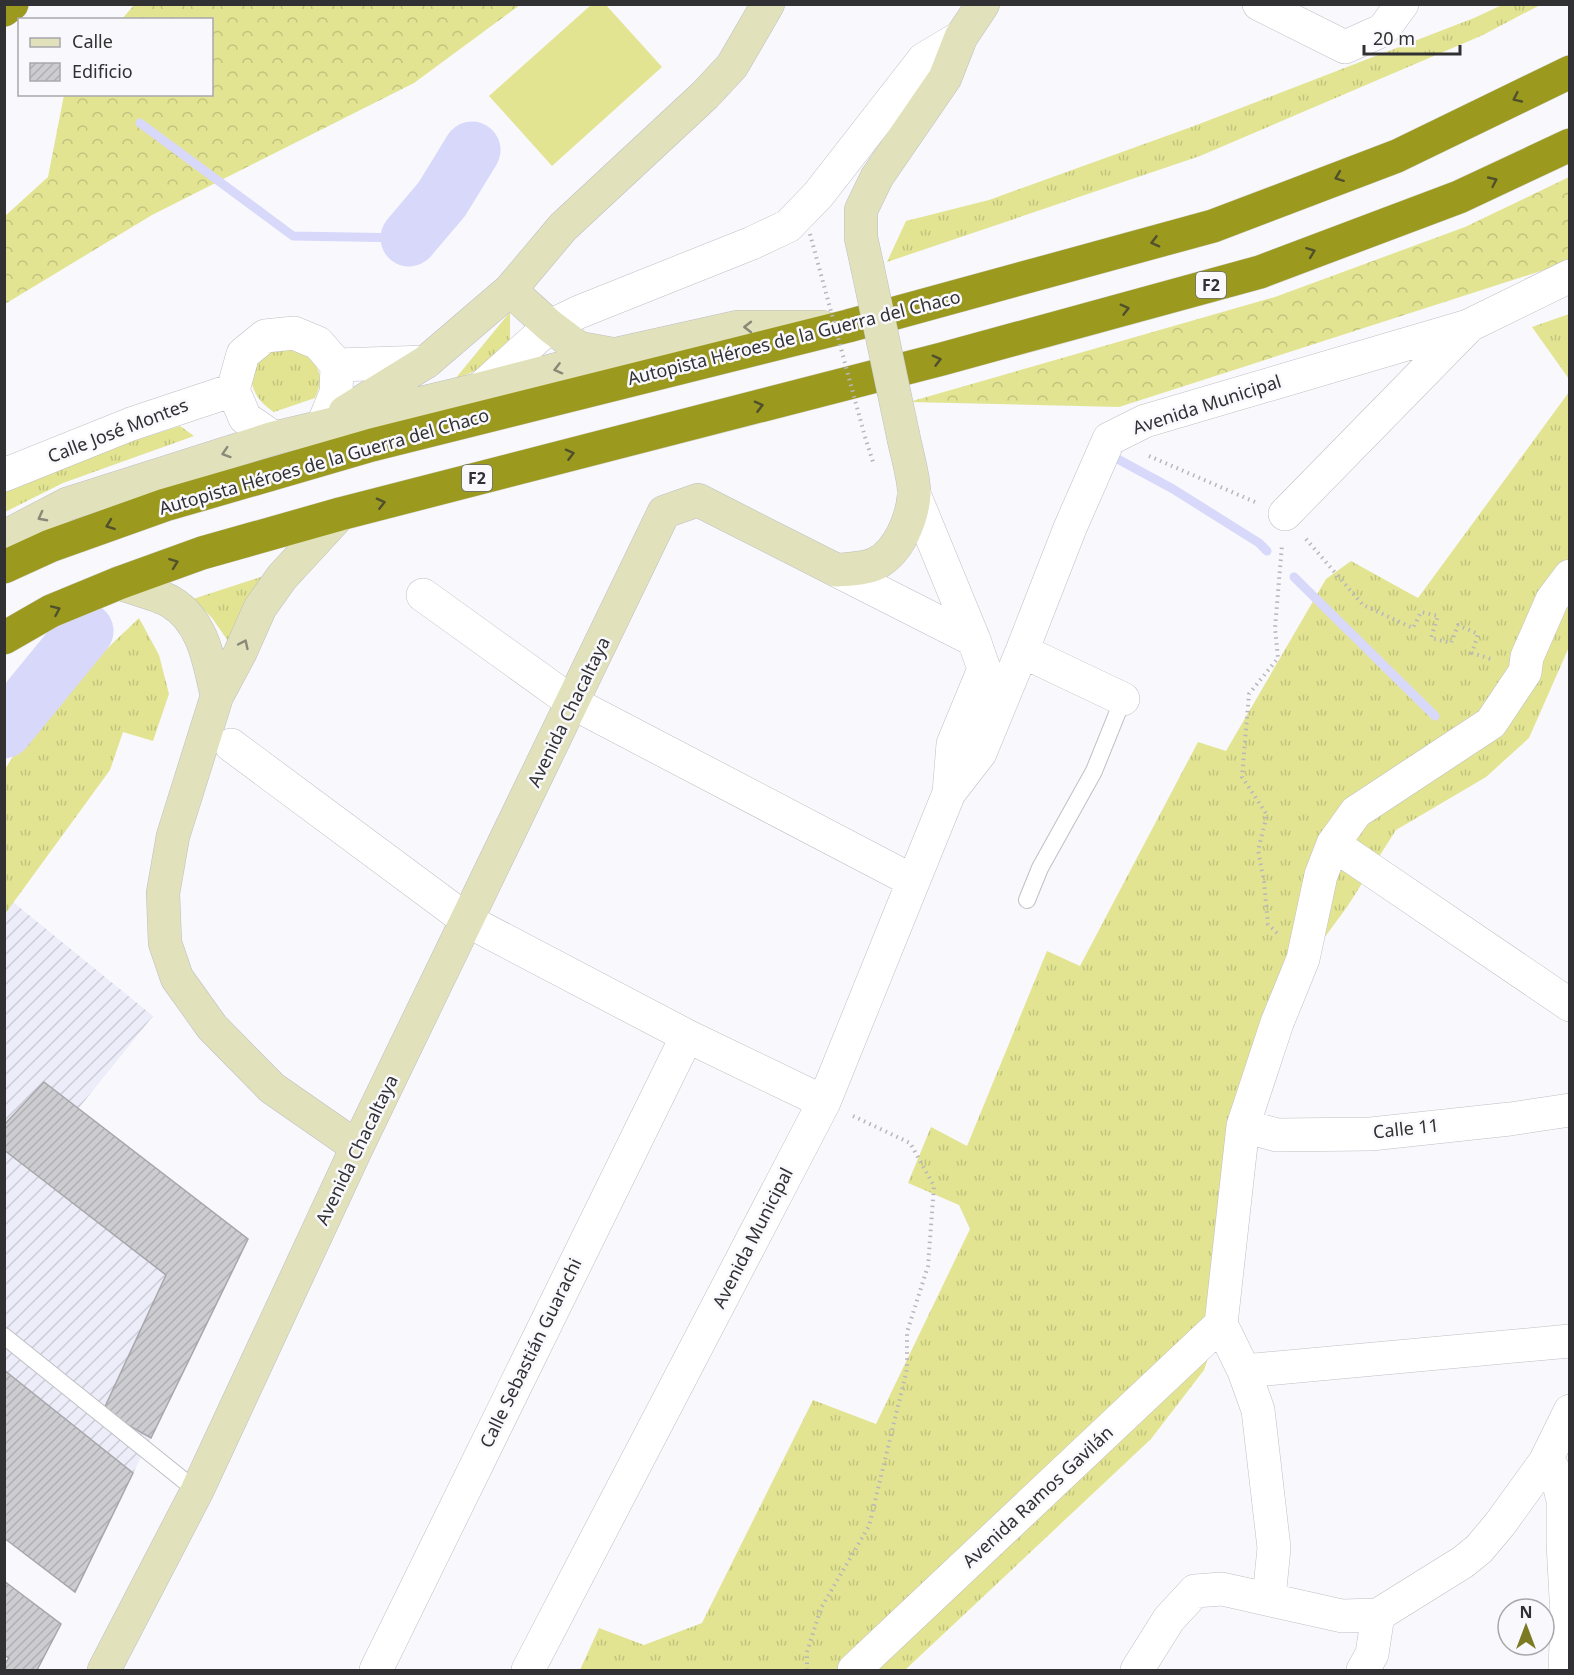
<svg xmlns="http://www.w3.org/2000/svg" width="1574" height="1675" viewBox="0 0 1574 1675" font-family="'Noto Sans',sans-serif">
  <defs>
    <pattern id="industrial-furrows" width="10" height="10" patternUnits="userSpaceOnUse" patternTransform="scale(1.5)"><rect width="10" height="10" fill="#ededfa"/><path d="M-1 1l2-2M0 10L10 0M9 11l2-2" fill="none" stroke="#ccccd7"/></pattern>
    <pattern id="grass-tufts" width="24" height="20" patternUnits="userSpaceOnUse" patternTransform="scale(1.5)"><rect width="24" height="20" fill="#e2e492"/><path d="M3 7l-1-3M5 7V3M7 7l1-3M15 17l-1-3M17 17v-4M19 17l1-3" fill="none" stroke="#c2c47e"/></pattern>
    <pattern id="forest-crowns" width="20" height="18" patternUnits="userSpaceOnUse" patternTransform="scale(1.5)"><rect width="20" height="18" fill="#e2e492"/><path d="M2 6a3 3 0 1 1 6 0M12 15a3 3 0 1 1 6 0" fill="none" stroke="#c2c47e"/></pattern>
    <pattern id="building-hatch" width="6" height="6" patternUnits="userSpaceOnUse" patternTransform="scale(1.5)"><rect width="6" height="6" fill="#ccccd1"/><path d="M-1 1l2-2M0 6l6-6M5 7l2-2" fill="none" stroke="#b0b0b4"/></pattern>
  </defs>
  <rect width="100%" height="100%" fill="#f8f8fd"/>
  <path fill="url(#industrial-furrows)" d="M13 902 153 1016 78 1109 248 1239 75 1592 5 1538 4 914Z"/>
  <path fill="url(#grass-tufts)" d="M1502 5H1540L1483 35 1200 156 887 262 906 221 989 200 1194 126 1474 18Z
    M510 312V339L478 370 455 379Z
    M1569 314H1570L1569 379 1532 327Z
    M301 349C318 366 326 374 315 398L274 412C259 403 244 383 256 365 260 360 265 355 269 351Z
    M1569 392V647L1529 738 1486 777 1396 830 1347 907 1268 1014 1223 1315 1204 1370 1151 1439 905 1670H580L599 1628 644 1645 702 1623 813 1400 876 1424 970 1229 959 1205 908 1183 931 1127 967 1146 1047 951 1080 966 1198 742 1226 751 1326 579 1351 561 1418 598Z
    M180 426 194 436 63 483 5 512V489L61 464Z
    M276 572 231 645 212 618 193 599Z
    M139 618 159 655 169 694 153 741 123 732 110 770 5 914V769C41 712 91 664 139 618Z"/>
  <path fill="url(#forest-crowns)" d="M134 5V4L520 5 414 83 152 215 5 304V216L48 177 64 95 212 94V20L122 19Z
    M1569 177V262L1119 407 909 402 1275 297 1465 227Z"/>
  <path fill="#e2e492" d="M591 5H606L662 67 552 166 489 96Z"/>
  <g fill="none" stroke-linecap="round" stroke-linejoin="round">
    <path stroke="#d8d8fa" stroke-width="9" d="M140 123 293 236 409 238
      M1112 456 1173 489 1259 543 1267 551
      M1294 577 1435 716"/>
    <path stroke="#d8d8fa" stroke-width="33" d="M4 719 10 722"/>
    <path stroke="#d8d8fa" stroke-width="57" d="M409 238 442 199 472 150
      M4 730 85 631"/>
  </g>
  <path fill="url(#building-hatch)" stroke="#a6a6ab" stroke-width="1.5" d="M44 1082 248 1239 151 1438 103 1411 166 1275 4 1150V1125Z
    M4 1370 133 1473 75 1592 4 1538Z
    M4 1581 61 1624 37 1670H4V1665L9 1658 4 1655Z"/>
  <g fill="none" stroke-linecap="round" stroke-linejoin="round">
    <g stroke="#bfbfc4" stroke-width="18">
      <path id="lane" d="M1027 900 1040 868 1094 771 1123 699
        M4 1336 197 1491"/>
    </g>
    <g stroke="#bfbfc4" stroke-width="34">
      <path id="street" d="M1259 4 1345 47 1383 30 1402 4
        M337 365 426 362
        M480 389 550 326 579 312 752 243 788 226 818 195 924 59 961 37
        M274 438 245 418 233 390 243 354 265 336 294 333 318 343 337 365 336 393 322 427
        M4 475 131 424 233 390
        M914 494 974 640 984 669 953 744 949 793
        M1285 514 1467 328
        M836 570 974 640
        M423 595 573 703 913 881
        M1022 651 1123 699
        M231 745 468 921 687 1036 824 1102
        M1333 844 1570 1005
        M1243 1126 1277 1135 1371 1134 1510 1119 1570 1110
        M1221 1324 1243 1126 1277 1023 1303 959 1321 875 1333 844 1356 812 1491 723 1525 672 1527 657 1552 600 1570 576
        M1221 1324 1244 1371 1258 1410 1274 1548 1269 1598
        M1244 1371 1570 1341
        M1545 1462 1552 1467 1558 1480 1563 1500V1543L1567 1616 1565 1670
        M376 1670 687 1036
        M528 1670 824 1102 949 793 980 753 1022 651 1070 528 1109 439 1145 421 1468 326 1570 276
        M854 1670 1221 1324
        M1137 1670 1169 1619 1195 1591 1222 1589 1342 1616 1378 1615 1463 1562 1479 1549 1500 1524 1545 1462 1570 1411
        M1363 1670 1372 1654 1378 1615"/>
    </g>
    <g stroke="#bfbfc4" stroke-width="34">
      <path id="secondary" d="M867 265 861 238V210L877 177 945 78 961 37 983 4
        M510 290 550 326 579 348 612 354
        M345 412 426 362 510 290 563 227 705 95 732 66 768 4
        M340 514 282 577 260 608 240 653 217 696 173 836 163 893 165 943 177 978 212 1027 272 1088 357 1147
        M4 537 67 504 274 438 480 389 616 354 737 327H822
        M119 583C134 589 158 594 171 602 204 622 209 662 217 696
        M104 1670 197 1491 357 1147 664 512 698 500 836 570C850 569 865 569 877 563 899 551 912 519 914 495 915 480 906 451 903 435"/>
    </g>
    <g stroke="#d6d6d6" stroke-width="34">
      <path id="highway" d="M4 10 12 4
        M4 567 50 546 165 505 372 445 848 326 1213 226 1397 156 1570 72
        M4 638 51 611 119 583 202 553 340 514 942 359 1260 272 1459 197 1570 145"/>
    </g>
    <path stroke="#b7b7bb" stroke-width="4" stroke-dasharray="1.5 4.5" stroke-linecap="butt" d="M865 437 873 462
      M1149 456 1255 502
      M1306 539 1363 605 1413 628 1421 612 1438 616 1431 638 1451 643 1458 625 1478 634 1472 653 1494 660
      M1277 933 1268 924 1264 882 1258 850 1267 815 1242 777 1249 694 1278 658 1275 628 1282 545
      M807 1670V1652L821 1608 869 1526 907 1369V1332L928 1266 934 1186 910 1143 851 1115"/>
    <use href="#lane" stroke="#fff" stroke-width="16"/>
    <use href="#street" stroke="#fff" stroke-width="33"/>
    <use href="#secondary" stroke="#e1e1bc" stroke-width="33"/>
    <use href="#highway" stroke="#9b9a1e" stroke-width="33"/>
    <g stroke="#bfbfc4" stroke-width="34" stroke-linecap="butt">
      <path id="secondary-bridge" d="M867 265 903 435"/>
    </g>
    <path stroke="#b7b7bb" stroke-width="4" stroke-dasharray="1.5 4.5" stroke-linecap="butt" d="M810 234 865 437"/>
    <use href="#secondary-bridge" stroke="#e1e1bc" stroke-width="33"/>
  </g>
  <defs><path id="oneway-chevron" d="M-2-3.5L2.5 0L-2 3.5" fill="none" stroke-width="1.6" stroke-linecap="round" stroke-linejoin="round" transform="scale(1.5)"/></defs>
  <g stroke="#51502d">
    <use href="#oneway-chevron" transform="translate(1517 98) rotate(155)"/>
    <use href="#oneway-chevron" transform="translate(1339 177) rotate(159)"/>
    <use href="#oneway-chevron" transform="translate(1493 181) rotate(-25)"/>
    <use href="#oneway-chevron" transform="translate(1155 242) rotate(165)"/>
    <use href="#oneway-chevron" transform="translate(1311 252) rotate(-21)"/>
    <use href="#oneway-chevron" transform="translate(1125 309) rotate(-15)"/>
    <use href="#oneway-chevron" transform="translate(937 360) rotate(-15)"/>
    <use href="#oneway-chevron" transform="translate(759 406) rotate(-14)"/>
    <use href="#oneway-chevron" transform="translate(570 454) rotate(-14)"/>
    <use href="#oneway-chevron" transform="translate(381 503) rotate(-14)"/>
    <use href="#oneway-chevron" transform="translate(110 525) rotate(160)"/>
    <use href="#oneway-chevron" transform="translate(174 563) rotate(-20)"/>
    <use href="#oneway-chevron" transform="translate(56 610) rotate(-24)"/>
  </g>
  <g stroke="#898978">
    <use href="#oneway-chevron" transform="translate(748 327) rotate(180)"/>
    <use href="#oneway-chevron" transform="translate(558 369) rotate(166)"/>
    <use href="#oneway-chevron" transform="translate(226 453) rotate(162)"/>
    <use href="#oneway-chevron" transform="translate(42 517) rotate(152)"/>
    <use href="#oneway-chevron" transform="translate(244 644) rotate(-65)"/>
  </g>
  <g text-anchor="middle" stroke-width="5" stroke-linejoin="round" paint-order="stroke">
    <g fill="#f8f8fd" stroke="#6d6d70" stroke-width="1.5">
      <rect x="1196" y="272" width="30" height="26" rx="4.5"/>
      <rect x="462" y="465" width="30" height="26" rx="4.5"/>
    </g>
    <g font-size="16" font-weight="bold" fill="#313133">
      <text x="1211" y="291">F2</text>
      <text x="477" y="484">F2</text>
    </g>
    <g font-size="18" fill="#313133" stroke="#f8f8fd">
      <text transform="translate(794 338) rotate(-14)" y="6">Autopista Héroes de la Guerra del Chaco</text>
      <text transform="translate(1207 405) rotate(-18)" y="6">Avenida Municipal</text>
      <text transform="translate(118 431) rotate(-21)" y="6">Calle José Montes</text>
      <text transform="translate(324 462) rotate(-16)" y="6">Autopista Héroes de la Guerra del Chaco</text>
      <text transform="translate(569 712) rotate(-64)" y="6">Avenida Chacaltaya</text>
      <text transform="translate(1406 1129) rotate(-6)" y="6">Calle 11</text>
      <text transform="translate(357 1150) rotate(-64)" y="6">Avenida Chacaltaya</text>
      <text transform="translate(753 1238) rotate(-63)" y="6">Avenida Municipal</text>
      <text transform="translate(531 1353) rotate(-64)" y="6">Calle Sebastián Guarachi</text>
      <text transform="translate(1038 1497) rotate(-43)" y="6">Avenida Ramos Gavilán</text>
    </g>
  </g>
  <rect width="1574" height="1675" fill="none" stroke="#313133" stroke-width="12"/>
  <rect x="18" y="18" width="195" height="78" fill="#f8f8fd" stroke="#a8a8ac" stroke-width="1.5"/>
  <rect x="30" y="38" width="30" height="9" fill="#e1e1bc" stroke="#a8a8ac" stroke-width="1.5"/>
  <text x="72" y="48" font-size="18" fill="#313133">Calle</text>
  <rect x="30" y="63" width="30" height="18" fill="url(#building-hatch)" stroke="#a8a8ac" stroke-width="1.5"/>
  <text x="72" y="78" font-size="18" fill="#313133">Edificio</text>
  <g transform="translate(1526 1627)"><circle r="28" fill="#f8f8fd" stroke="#a8a8ac" stroke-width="1.5"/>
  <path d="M0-4.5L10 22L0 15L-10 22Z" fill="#7c7b23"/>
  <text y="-9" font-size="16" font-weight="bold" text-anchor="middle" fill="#313133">N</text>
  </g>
  <path d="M1364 45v9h96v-9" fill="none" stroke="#313133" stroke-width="3"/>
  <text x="1373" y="45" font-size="18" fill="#313133" stroke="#f8f8fd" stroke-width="4.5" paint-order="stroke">20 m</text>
</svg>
